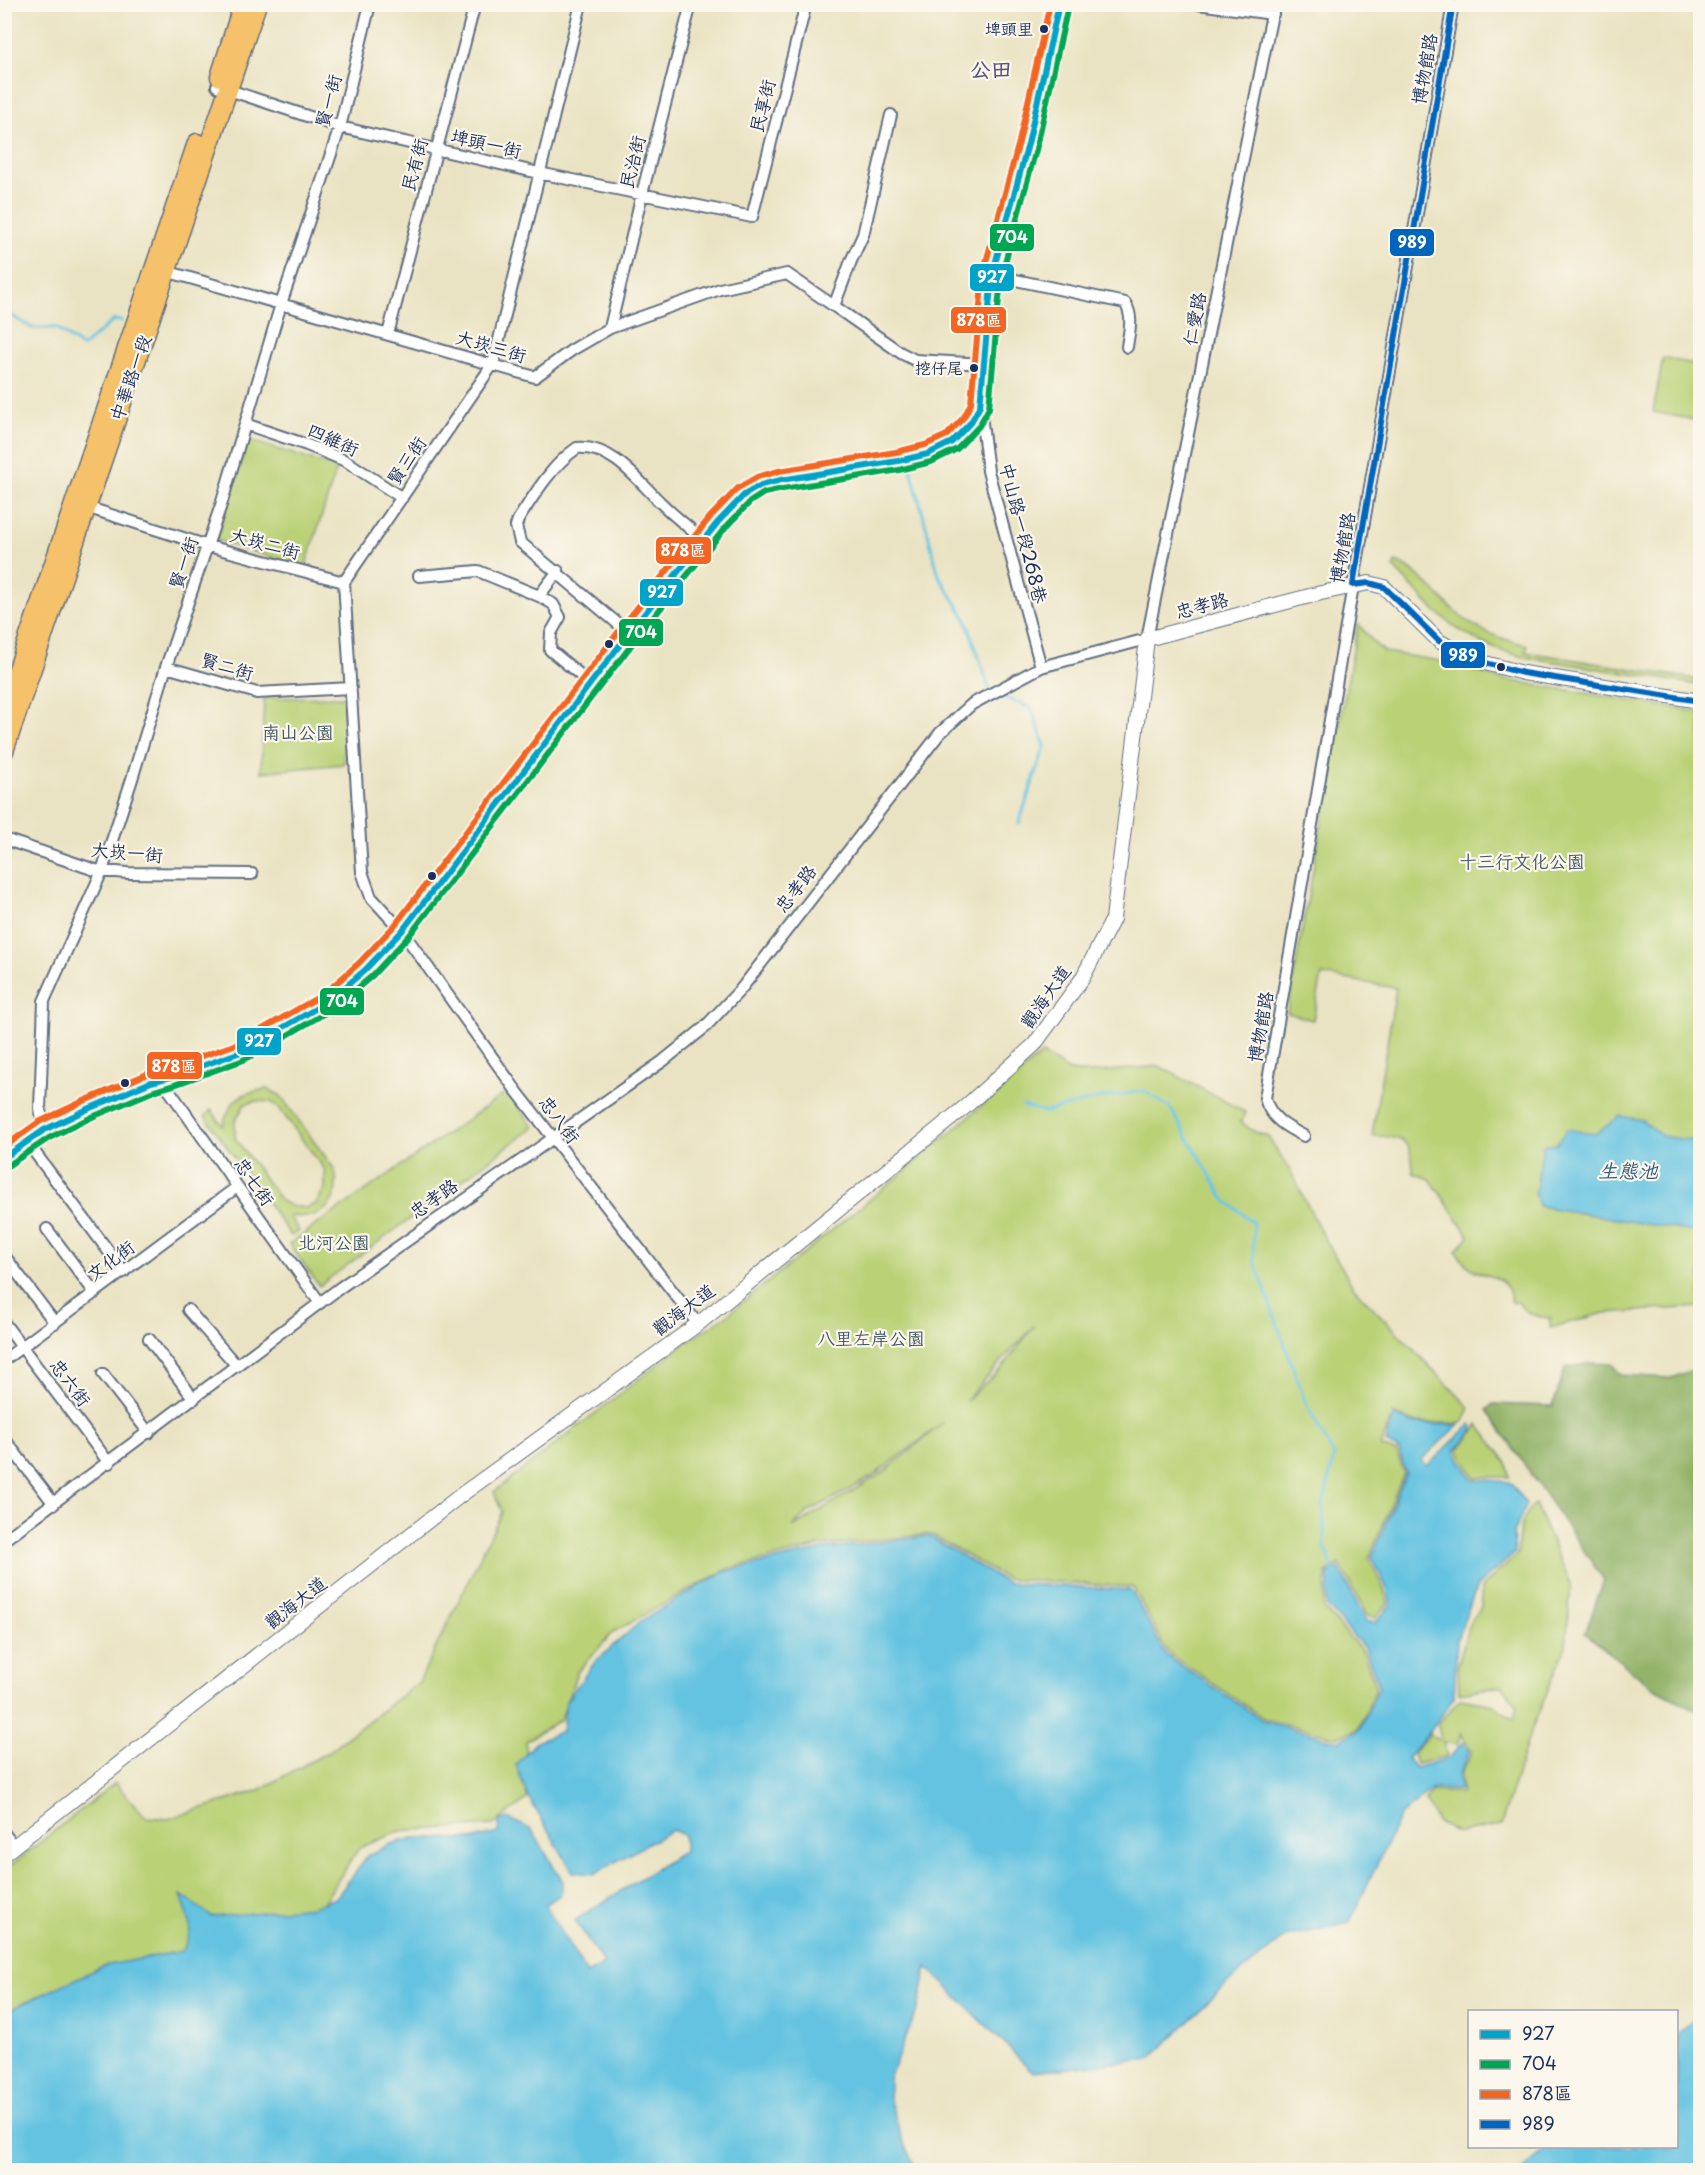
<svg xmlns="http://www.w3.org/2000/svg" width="1705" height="2175" viewBox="0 0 1705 2175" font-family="'Playpen Sans','LXGW WenKai TC',sans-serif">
  <rect width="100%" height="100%" fill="#fbf7ec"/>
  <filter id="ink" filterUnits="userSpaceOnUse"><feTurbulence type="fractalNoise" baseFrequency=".0167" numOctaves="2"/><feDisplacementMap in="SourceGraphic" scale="12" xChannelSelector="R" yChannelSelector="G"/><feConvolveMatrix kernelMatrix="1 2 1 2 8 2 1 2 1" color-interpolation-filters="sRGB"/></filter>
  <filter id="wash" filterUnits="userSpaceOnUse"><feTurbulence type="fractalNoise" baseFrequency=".008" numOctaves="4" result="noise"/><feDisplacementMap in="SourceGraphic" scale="24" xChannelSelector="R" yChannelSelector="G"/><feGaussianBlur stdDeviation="1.35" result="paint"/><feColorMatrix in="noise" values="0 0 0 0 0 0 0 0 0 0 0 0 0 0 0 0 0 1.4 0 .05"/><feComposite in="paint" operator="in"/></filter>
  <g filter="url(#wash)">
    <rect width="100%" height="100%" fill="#eae3c3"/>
    <path fill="#bad176" stroke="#6a806a" stroke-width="1.5" fill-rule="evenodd" d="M1663 358 1700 365V421L1653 412Z
      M248 440 337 468 305 568 216 540Z
      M1395 562C1417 567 1443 603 1463 618 1482 633 1504 640 1527 645L1526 652 1700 680V685L1525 657 1502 651 1482 643 1456 628 1434 610 1394 568Z
      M1358 624 1374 643 1385 652 1458 664 1500 679 1700 712V1307L1604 1313 1550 1328 1551 1318C1536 1317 1526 1315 1518 1302L1512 1303C1506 1271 1494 1281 1472 1269 1466 1265 1460 1257 1456 1251L1469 1236 1430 1179 1413 1173C1413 1140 1402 1136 1372 1136L1396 988 1322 975 1313 1020 1287 1013Z
      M344 697V764L261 772 264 698Z
      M1042 1054 1069 1071 1089 1073 1159 1066 1245 1112 1242 1122 1239 1121 1253 1131 1268 1137 1290 1170 1320 1230 1353 1287 1470 1408 1466 1417 1461 1423H1418L1392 1414 1381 1447 1397 1452 1404 1473 1369 1558 1384 1590 1388 1604 1375 1618 1367 1616 1340 1564 1326 1573 1324 1609 1364 1653 1376 1689 1358 1729 1337 1737 1265 1719 1168 1653 1133 1587 1007 1579 930 1534 821 1546 727 1569 613 1632 577 1672 561 1719 526 1741 527 1799 493 1825 400 1831 359 1848 319 1909 197 1964 5 2020V1870L115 1783 146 1817 168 1819 257 1791 328 1752 419 1682 502 1512 494 1492 684 1344 727 1315 905 1171ZM1034 1326 1003 1367 966 1401V1400ZM944 1422 884 1472 793 1527 805 1514 873 1476Z
      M267 1089 280 1095 335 1170C341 1205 323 1220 289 1216L299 1231 291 1236 205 1116 211 1110 223 1126C231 1097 239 1094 267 1089ZM255 1101 271 1102 278 1107 325 1170V1188L316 1204 306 1208 291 1206 281 1201 235 1138V1121L245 1104Z
      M507 1092 534 1127 319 1286 289 1244Z
      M1478 1424 1507 1463 1510 1477H1474L1458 1450 1476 1429Z
      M1535 1504 1571 1585 1566 1646 1529 1736 1501 1825 1458 1833 1439 1824 1425 1801 1431 1791 1462 1793 1461 1774 1472 1752 1461 1733 1457 1745 1443 1742 1447 1756 1416 1764 1413 1753 1430 1734 1440 1740 1438 1724 1460 1699 1494 1705 1514 1719 1518 1707 1503 1686 1459 1693 1458 1665 1469 1624 1482 1606 1481 1588 1518 1554C1518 1535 1520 1517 1535 1504Z"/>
    <path fill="#93b367" stroke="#577162" stroke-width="1.5" d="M1591 1363 1612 1364 1621 1375 1671 1378 1700 1367V1712L1653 1688 1585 1633 1604 1580 1487 1410 1493 1404 1553 1406 1565 1368Z"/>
    <path fill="#63c3e1" stroke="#3f79a0" stroke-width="1.5" d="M1620 1116 1642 1120 1662 1136 1700 1142V1233L1539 1206 1535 1194 1543 1146 1556 1144 1567 1129 1595 1134Z
      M1394 1416 1416 1424 1459 1425 1421 1460 1427 1466 1471 1424 1474 1429 1455 1451 1472 1479 1510 1482 1526 1504 1513 1534 1515 1553 1477 1586 1457 1639 1454 1697 1432 1729 1407 1758 1415 1768 1449 1758 1463 1742 1469 1752 1459 1775 1460 1790 1431 1789 1400 1816 1349 1923 1285 1937 1229 1982 1150 2059 1033 2072 927 1967 918 2008 889 2078V2098L901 2136 916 2170H5V2012L103 1966 182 1951C196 1929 189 1919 181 1895L212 1917 312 1907 336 1898 368 1855 391 1844 413 1838 474 1839 498 1833 499 1821 508 1818 532 1830 563 1882 561 1894 545 1905 587 1974 604 1964 575 1920 684 1851V1835L672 1830 594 1874 573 1872 527 1795 516 1765 536 1742 562 1731 566 1701 595 1662 641 1621 723 1572 824 1549 929 1536 1007 1583 1131 1590 1166 1655 1264 1721 1338 1741 1359 1730 1379 1688 1366 1650 1327 1606 1328 1574 1339 1568 1366 1621 1375 1623 1391 1605 1387 1589 1372 1557 1406 1473 1399 1450 1386 1443Z
      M1700 2016V2170H1522L1547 2147 1676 2146 1677 2032Z"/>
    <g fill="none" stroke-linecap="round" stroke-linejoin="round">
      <path stroke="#63c3e1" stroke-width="3" d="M4 311 32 328H56L82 347 114 320 121 321
        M911 469 939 576 966 619 990 691
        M1004 697 1031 708 1045 746 1019 823
        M1023 1106 1045 1112 1104 1097 1145 1091 1170 1108 1225 1200 1253 1222 1254 1260 1307 1406 1334 1456 1323 1507 1325 1548 1334 1573"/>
    </g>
  </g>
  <g filter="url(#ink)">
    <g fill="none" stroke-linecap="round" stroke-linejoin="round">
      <g stroke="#636e81" stroke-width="14">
        <path id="minor" d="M581 4 493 364 344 582 362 872 371 897 402 931 515 1089 698 1324
          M1198 4 1273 14
          M217 86 340 127 539 173 752 217 806 4
          M891 115 863 235 851 261 834 306 901 353 915 360 984 364
          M162 270 535 377 572 350 610 328 720 289 787 274 834 306
          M992 275 1125 303C1134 317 1129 331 1127 347
          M610 328 642 194 691 4
          M388 334 475 4
          M980 407 988 471 1041 667
          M245 424 307 445 346 461 402 498
          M83 506 208 546 344 582
          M419 576 478 571 539 596 553 604 560 617 551 633 550 650 590 683
          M539 596 558 571
          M629 633 520 542 516 526 518 520C534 495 552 465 577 448 613 445 638 481 661 503 674 516 689 528 704 540
          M166 667 257 693 351 688
          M4 839 95 870 127 873 252 874
          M162 1080 320 1303
          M44 1130 40 1109 44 1001 102 871 132 779 166 667 221 505 281 304 340 127 370 4
          M1304 1136C1286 1127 1270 1118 1265 1098L1453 4
          M27 1142 124 1272
          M47 1229 95 1293
          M6 1258 55 1323
          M188 1310 237 1366
          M4 1323 109 1463
          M149 1339 194 1399
          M4 1360 237 1187
          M103 1374 149 1433
          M6 1441 54 1504
          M4 1540 341 1287 663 1061 704 1028 741 989 940 733 972 704 1041 667 1147 639 1274 4
          M4 1833 14 1847"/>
      </g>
      <g stroke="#636e81" stroke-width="16">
        <path id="tertiary" d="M4 1854 461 1495 698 1324 965 1107 1034 1045 1082 979 1113 919 1147 639 1321 593 1369 583 1384 587 1439 641 1470 659 1523 673 1700 701"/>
      </g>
      <g stroke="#636e81" stroke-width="18">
        <path id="secondary" d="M4 1158 44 1130 88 1109 151 1082 171 1077 238 1053 251 1046 329 1001 365 970 402 931 629 633 718 522 744 495 761 485 781 480 898 461 928 454 952 442 971 422 980 406 992 275 1028 144 1059 4"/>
      </g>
      <g stroke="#636e81" stroke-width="21">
        <path id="primary" d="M220 77 243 4
          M4 710 197 143
          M4 751 257 4"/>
      </g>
      <use href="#minor" stroke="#fff" stroke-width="10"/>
      <use href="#tertiary" stroke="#fff" stroke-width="14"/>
      <use href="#secondary" stroke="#fbe6c4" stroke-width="15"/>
      <use href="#primary" stroke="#f5c16b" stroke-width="18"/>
      <g stroke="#fbf7ec" stroke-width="10">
        <path id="bus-1" d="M4 1158 44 1130 88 1109 151 1082 171 1077 238 1053 251 1046 329 1001 365 970 402 931 629 633 718 522 744 495 761 485 781 480 898 461 928 454 952 442 971 422 980 406 992 275 1028 144 1059 4"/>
      </g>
      <g stroke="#fbf7ec" stroke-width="10">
        <path id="bus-2" d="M9 1165 49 1138 92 1117 154 1091 174 1085 241 1061 255 1054 334 1008 372 976 409 936 636 639 725 528 750 502 764 493 783 489 899 470 931 462 957 449 979 426 989 408 1001 277 1037 146 1068 6"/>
      </g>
      <g stroke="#fbf7ec" stroke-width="10">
        <path id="bus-3" d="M4 1147 39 1122 84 1101 147 1074 168 1068 234 1045 247 1038 324 994 359 963 395 925 622 627 711 516 738 488 757 477 779 471 896 452 925 445 947 435 964 417 971 403 983 273 1019 142 1050 4"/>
      </g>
      <g stroke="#fbf7ec" stroke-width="10">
        <path id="bus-4" d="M1453 4 1353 585 1369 583 1384 587 1439 641 1470 659 1523 673 1700 701"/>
      </g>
      <use href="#bus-1" stroke="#01a3c8" stroke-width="6"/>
      <use href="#bus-2" stroke="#00a651" stroke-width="6"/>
      <use href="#bus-3" stroke="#f26522" stroke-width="6"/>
      <use href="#bus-4" stroke="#0065bd" stroke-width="6"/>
    </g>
  </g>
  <g fill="#1b2f5e" stroke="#fbf7ec" stroke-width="2">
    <circle cx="1044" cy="29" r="5"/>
    <circle cx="974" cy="368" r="5"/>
    <circle cx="609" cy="644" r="5"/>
    <circle cx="1501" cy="667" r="5"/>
    <circle cx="432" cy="876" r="5"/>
    <circle cx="125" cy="1083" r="5"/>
  </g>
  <g text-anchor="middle" stroke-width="4.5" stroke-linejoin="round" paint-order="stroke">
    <g font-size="16" fill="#1b2f5e" stroke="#fbf7ec" text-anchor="end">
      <text x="1033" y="35">埤頭里</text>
      <text x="963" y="374">挖仔尾</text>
    </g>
    <g font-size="18" fill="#1b2f5e" stroke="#fbf7ec">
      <text transform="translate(1425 69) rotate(-80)" y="6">博物館路</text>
      <text transform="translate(329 101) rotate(-75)" y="6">賢一街</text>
      <text transform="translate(763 106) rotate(-76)" y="6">民享街</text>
      <text transform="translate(486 144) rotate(13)" y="6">埤頭一街</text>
      <text transform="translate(633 162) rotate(-76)" y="6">民治街</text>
      <text transform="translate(415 165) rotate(-75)" y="6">民有街</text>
      <text transform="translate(1195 319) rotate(-79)" y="6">仁愛路</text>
      <text transform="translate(491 347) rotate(16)" y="6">大崁三街</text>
      <text transform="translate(131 378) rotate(-71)" y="6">中華路一段</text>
      <text transform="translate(333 440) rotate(24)" y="6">四維街</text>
      <text transform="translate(407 461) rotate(-56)" y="6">賢三街</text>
      <text transform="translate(1023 533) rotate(76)" y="6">中山路一段268巷</text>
      <text transform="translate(265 544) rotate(15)" y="6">大崁二街</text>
      <text transform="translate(1343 548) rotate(-80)" y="6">博物館路</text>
      <text transform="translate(184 563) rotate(-71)" y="6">賢一街</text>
      <text transform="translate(1202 606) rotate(-15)" y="6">忠孝路</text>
      <text transform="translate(227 667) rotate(16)" y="6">賢二街</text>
      <text transform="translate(127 853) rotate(5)" y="6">大崁一街</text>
      <text transform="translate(796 889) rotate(-52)" y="6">忠孝路</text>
      <text transform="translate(1046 997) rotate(-55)" y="6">觀海大道</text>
      <text transform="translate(1261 1027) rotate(-80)" y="6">博物館路</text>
      <text transform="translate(559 1120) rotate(53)" y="6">忠八街</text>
      <text transform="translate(254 1182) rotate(55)" y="6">忠七街</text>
      <text transform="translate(434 1199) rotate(-35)" y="6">忠孝路</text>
      <text transform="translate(111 1261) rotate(-37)" y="6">文化街</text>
      <text transform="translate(684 1310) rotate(-37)" y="6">觀海大道</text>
      <text transform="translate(70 1383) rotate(53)" y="6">忠六街</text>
      <text transform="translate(296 1603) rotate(-38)" y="6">觀海大道</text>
    </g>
    <g font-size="18" fill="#435864" stroke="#fbf7ec">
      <text x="298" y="739">南山公園</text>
      <text x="1522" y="868">十三行文化公園</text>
      <text x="334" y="1249">北河公園</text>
      <text x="871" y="1345">八里左岸公園</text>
    </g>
    <g font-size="20" font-style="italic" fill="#315b85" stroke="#fbf7ec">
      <text x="1628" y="1178">生態池</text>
    </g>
    <g font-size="21" font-weight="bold" fill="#5c527f" stroke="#fbf7ec">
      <text x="991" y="77">公田</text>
    </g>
  </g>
  <g stroke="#fbf7ec" stroke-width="2">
    <rect x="989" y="223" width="46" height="29" rx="6" fill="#00a651"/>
    <rect x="1389" y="228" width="46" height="29" rx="6" fill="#0065bd"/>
    <rect x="969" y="263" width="46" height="29" rx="6" fill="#01a3c8"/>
    <rect x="950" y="306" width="57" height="28" rx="6" fill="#f26522"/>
    <rect x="655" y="536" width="57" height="29" rx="6" fill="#f26522"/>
    <rect x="639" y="578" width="45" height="29" rx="6" fill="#01a3c8"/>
    <rect x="618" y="618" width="46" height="29" rx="6" fill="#00a651"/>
    <rect x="1440" y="641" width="46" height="28" rx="6" fill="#0065bd"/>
    <rect x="319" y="987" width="46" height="29" rx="6" fill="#00a651"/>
    <rect x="236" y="1027" width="46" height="29" rx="6" fill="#01a3c8"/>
    <rect x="146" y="1051" width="57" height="29" rx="6" fill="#f26522"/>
  </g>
  <g font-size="16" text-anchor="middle" font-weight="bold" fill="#fff">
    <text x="1012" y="243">704</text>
    <text x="1412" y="248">989</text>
    <text x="992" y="283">927</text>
    <text x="979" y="326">878區</text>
    <text x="683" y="556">878區</text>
    <text x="662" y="598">927</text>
    <text x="641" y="638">704</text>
    <text x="1463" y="661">989</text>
    <text x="342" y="1007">704</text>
    <text x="259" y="1047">927</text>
    <text x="174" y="1072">878區</text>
  </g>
  <rect width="1705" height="2175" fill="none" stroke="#fbf7ec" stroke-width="24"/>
  <rect x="1468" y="2010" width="210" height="138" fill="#fbf7ec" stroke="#a1a7b3" stroke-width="1.5"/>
  <rect x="1480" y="2030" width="30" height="9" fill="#01a3c8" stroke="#a1a7b3" stroke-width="1.5"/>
  <text x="1522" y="2040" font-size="18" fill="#1b2f5e">927</text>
  <rect x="1480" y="2060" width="30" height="9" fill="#00a651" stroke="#a1a7b3" stroke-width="1.5"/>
  <text x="1522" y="2070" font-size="18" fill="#1b2f5e">704</text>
  <rect x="1480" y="2090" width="30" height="9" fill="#f26522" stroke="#a1a7b3" stroke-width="1.5"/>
  <text x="1522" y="2100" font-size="18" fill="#1b2f5e">878區</text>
  <rect x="1480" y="2120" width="30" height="9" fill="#0065bd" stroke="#a1a7b3" stroke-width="1.5"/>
  <text x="1522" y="2130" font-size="18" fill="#1b2f5e">989</text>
</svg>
